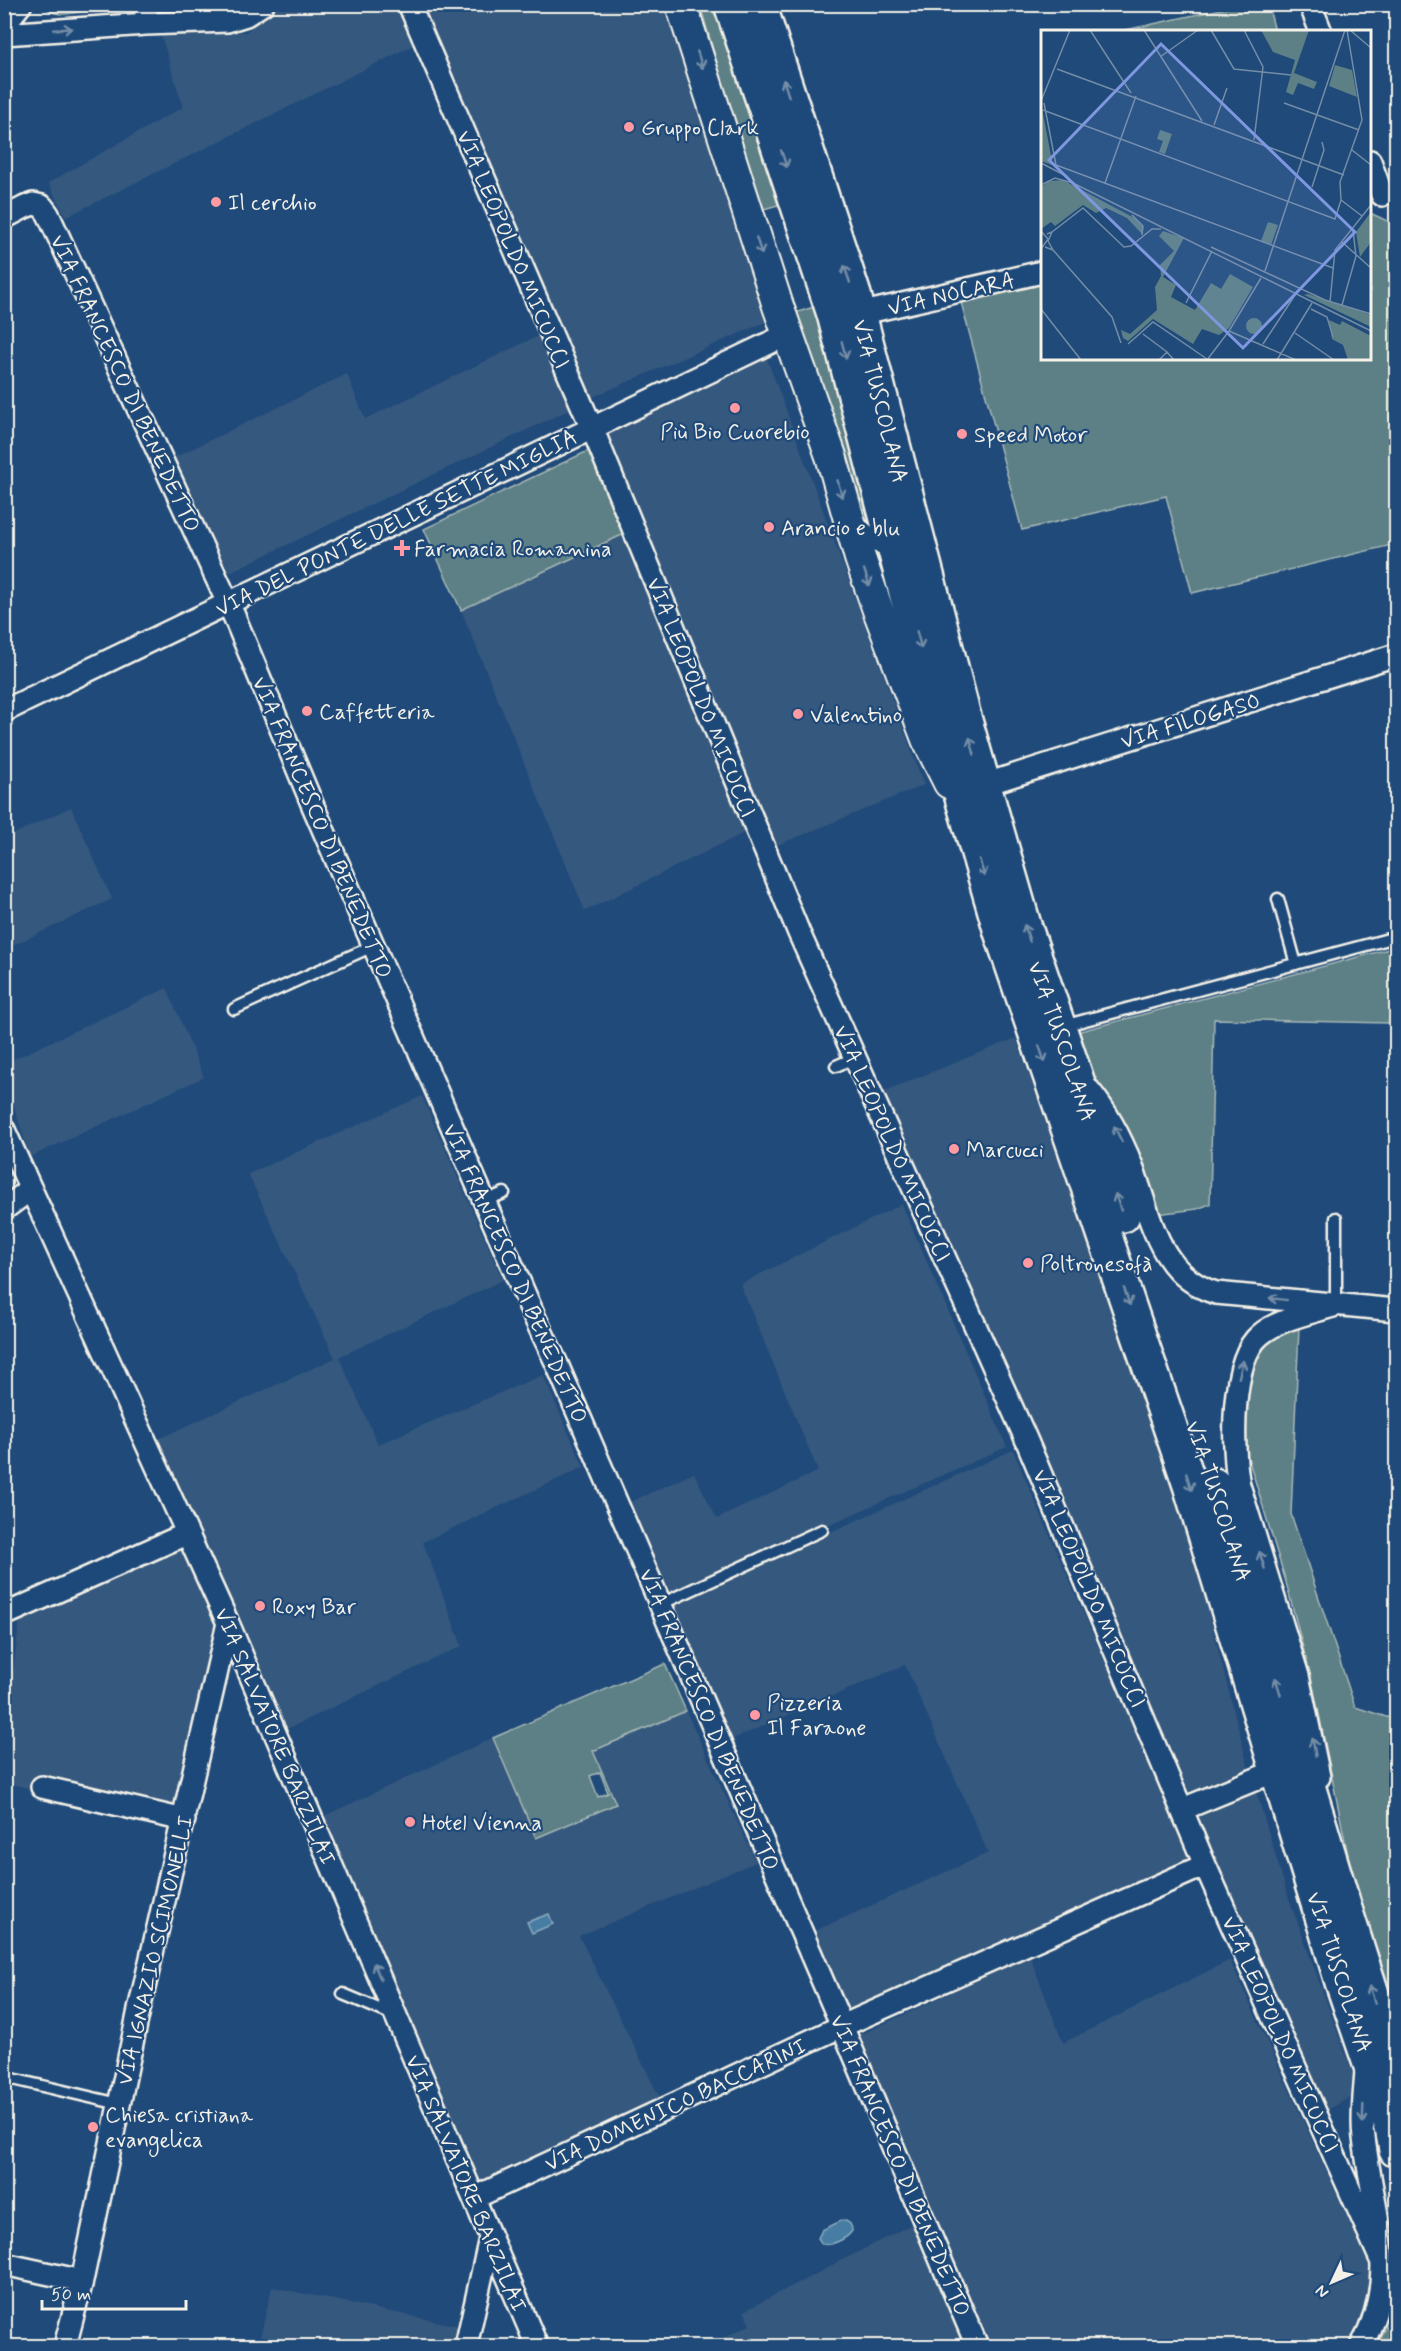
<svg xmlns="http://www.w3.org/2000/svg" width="1401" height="2351" viewBox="0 0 1401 2351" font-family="Mynerve,sans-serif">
  <rect width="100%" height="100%" fill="#1f4a7a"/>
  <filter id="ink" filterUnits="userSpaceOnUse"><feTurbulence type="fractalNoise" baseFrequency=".0167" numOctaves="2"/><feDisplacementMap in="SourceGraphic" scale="12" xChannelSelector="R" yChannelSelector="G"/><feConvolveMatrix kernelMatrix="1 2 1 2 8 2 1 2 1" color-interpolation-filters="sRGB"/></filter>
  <g filter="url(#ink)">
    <path fill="#35587e" d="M189 5H241L222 12 197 11Z
      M275 5H396L414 45 66 217 48 183 183 107 160 32H246Z
      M416 5H667L773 319 591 398Z
      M540 335 571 409 224 575 171 459 347 374 365 419Z
      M765 353 924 785 773 847 690 638 602 432Z
      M624 534 744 833 585 911 461 610Z
      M71 807 112 899 5 949V838Z
      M167 988 204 1077 30 1157 5 1079V1063Z
      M1016 1038 1171 1482 1206 1602 1250 1774 1187 1799 877 1094Z
      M422 1096 503 1280 339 1357 378 1444 543 1375 584 1467 423 1542 462 1646 285 1730 158 1439 335 1358 248 1174Z
      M4 1157 17 1187 5 1195H4Z
      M902 1204 1007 1447 665 1596 628 1503 694 1473 717 1519 818 1471 740 1284Z
      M1013 1450 1191 1861 845 2014 810 1933 988 1853 905 1665 726 1742 666 1606Z
      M170 1527 216 1625 169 1827 5 1782V1703L13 1671 23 1596Z
      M686 1711 756 1862 579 1936 662 2102 480 2181 324 1816 493 1738 537 1838 616 1804 593 1751Z
      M1255 1788 1286 1890 1359 2092 1321 2114 1192 1814Z
      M1030 1956 1063 2043 1230 1960 1379 2287 1361 2325 1345 2346H991L858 2036Z
      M912 2224 964 2346H706L750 2325 744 2311Z
      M272 2287 459 2326 455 2346H258Z"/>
    <path fill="#5c8085" stroke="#a8b8b6" stroke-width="1.5" fill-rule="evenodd" d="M45 5V4L106 5C90 9 52 23 45 5Z
      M700 5H722L750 95 758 138 778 205 760 210Z
      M1240 5H1268L1275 31H1121Z
      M1370 213 1396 225V544L1192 593 1166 496 1022 530 961 302 1042 284V358H1370Z
      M820 305 874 530 863 515 795 313Z
      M590 450 624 534 461 610 424 529Z
      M1396 947V1006L1388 1023 1214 1019 1210 1204 1197 1209 1157 1214 1073 1033Z
      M1299 1328 1291 1514 1355 1707 1396 1720V2024L1349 1860 1314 1690 1286 1582 1246 1451 1247 1377 1259 1348 1270 1338 1287 1329Z
      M665 1664 686 1711 593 1751 616 1804 536 1838 493 1738ZM600 1772 608 1793 598 1797 590 1776Z
      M1396 2308V2346H1375Z"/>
    <path fill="#467da3" stroke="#8cabbf" stroke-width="1.5" d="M549 1914 553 1924 532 1933 527 1922Z
      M841 2221C848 2220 852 2224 852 2231 847 2239 831 2246 822 2244L818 2238 822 2230Z"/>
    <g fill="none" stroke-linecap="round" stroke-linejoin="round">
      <g stroke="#f4f1e8" stroke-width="15">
        <path id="lane" d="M1278 899 1296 964
          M234 1009 373 946
          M1063 1026 1396 937
          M836 1066 854 1058
          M485 1201 504 1193
          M1336 1218V1305
          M661 1604 822 1530
          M343 1994 393 2015
          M4 2077 119 2104"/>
      </g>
      <g stroke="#f4f1e8" stroke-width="26">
        <path id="street" d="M409 4 597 440 799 933 1026 1439 1205 1865 1389 2278
          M1310 4 1321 32
          M146 24V4
          M4 25 21 4
          M4 34 146 24 227 21 246 15 263 4
          M1370 161 1382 195
          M4 218 25 207 33 204 42 206 48 214 234 616 313 806 535 1318 556 1362 842 2026 977 2346
          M859 314 1042 272
          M850 522C866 536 882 553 903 536
          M4 711 788 334
          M983 785 1396 655
          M1089 1090C1108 1113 1121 1138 1132 1166 1150 1214 1158 1276 1216 1293L1396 1310
          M4 1130 228 1623 537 2346
          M4 1209 31 1189
          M4 1615 186 1534
          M1319 1777 1298 1676 1239 1485C1232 1449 1230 1360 1260 1335 1280 1318 1312 1313 1336 1305
          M42 1787 184 1820
          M1183 1809 1278 1770
          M474 2198 842 2026 1205 1865
          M4 2264 82 2281
          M65 2346 82 2281 139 2010 228 1623
          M466 2346 490 2238
          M1361 2346C1401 2276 1373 2214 1364 2138 1361 2115 1365 2092 1366 2069"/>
      </g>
      <g stroke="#f4f1e8" stroke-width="34">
        <path id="secondary" d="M681 4 778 306 831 456 860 558 878 610 927 739 949 783"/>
      </g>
      <g stroke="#f4f1e8" stroke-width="38">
        <path id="primary" d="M731 4 834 314 934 701 1001 932 1190 1485 1342 1982 1396 2139
          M759 4 854 295 964 717 1024 925 1123 1215
          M1214 1485 1262 1632 1345 1909 1396 2069"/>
      </g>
      <g stroke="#f4f1e8" stroke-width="38">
        <path id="highway" d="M1392 2128 1396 2150"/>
      </g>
      <use href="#lane" stroke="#1f4a7a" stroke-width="10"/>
      <use href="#street" stroke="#1f4a7a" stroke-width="21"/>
      <use href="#secondary" stroke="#1f4a7a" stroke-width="30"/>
      <use href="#primary" stroke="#1f4a7a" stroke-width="33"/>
      <use href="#highway" stroke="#1f4a7a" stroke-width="33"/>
    </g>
    <defs><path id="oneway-shaft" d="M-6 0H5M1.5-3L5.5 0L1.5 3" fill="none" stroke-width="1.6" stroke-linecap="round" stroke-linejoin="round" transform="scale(1.5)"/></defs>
    <g stroke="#748da6">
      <use href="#oneway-shaft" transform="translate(63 29) rotate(-4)"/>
      <use href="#oneway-shaft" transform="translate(700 60) rotate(72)"/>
      <use href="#oneway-shaft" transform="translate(786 88) rotate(-108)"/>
      <use href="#oneway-shaft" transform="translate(784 159) rotate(71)"/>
      <use href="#oneway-shaft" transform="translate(759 246) rotate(72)"/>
      <use href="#oneway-shaft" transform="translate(847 274) rotate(-109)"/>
      <use href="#oneway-shaft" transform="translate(844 350) rotate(75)"/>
      <use href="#oneway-shaft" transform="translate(840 489) rotate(74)"/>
      <use href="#oneway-shaft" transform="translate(867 578) rotate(71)"/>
      <use href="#oneway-shaft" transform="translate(919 640) rotate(75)"/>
      <use href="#oneway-shaft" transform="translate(972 746) rotate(-106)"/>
      <use href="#oneway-shaft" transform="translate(982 868) rotate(73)"/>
      <use href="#oneway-shaft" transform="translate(1027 933) rotate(-108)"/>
      <use href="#oneway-shaft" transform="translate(1042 1054) rotate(71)"/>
      <use href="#oneway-shaft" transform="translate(1118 1134) rotate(-116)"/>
      <use href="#oneway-shaft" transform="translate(1118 1202) rotate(-109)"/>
      <use href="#oneway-shaft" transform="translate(1127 1297) rotate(71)"/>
      <use href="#oneway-shaft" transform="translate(1278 1299) rotate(-173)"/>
      <use href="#oneway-shaft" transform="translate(1241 1369) rotate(-76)"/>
      <use href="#oneway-shaft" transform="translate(1189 1482) rotate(72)"/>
      <use href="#oneway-shaft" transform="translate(1262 1560) rotate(-107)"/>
      <use href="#oneway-shaft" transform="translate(1278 1686) rotate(-107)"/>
      <use href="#oneway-shaft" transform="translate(1314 1747) rotate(-100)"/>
      <use href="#oneway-shaft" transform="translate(377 1971) rotate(-113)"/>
      <use href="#oneway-shaft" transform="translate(1372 1994) rotate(-108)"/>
      <use href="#oneway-shaft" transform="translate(1363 2114) rotate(92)"/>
    </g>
  </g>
  <g fill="#ff9aa2" stroke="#1f4a7a" stroke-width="2">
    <circle cx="629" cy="127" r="6"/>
    <circle cx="216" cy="202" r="6"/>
    <circle cx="735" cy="408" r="6"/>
    <circle cx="962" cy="434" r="6"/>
    <circle cx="769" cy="527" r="6"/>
    <path d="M399 539h6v6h6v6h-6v6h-6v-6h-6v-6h6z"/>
    <circle cx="307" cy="711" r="6"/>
    <circle cx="798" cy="714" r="6"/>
    <circle cx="954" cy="1149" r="6"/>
    <circle cx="1028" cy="1263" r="6"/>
    <circle cx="260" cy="1606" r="6"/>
    <circle cx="755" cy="1715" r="6"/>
    <circle cx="410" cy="1822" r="6"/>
    <circle cx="93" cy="2127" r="6"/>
  </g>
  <g text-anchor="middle" stroke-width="4.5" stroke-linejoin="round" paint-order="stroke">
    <g font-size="22" fill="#f4f1e8" stroke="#1f4a7a" text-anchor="start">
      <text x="641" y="135">Gruppo Clark</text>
      <text x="228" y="210">Il cerchio</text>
      <text x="735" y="439" text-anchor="middle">Più Bio Cuorebio</text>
      <text x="974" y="442">Speed Motor</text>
      <text x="781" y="535">Arancio e blu</text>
      <text x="414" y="556">Farmacia Romanina</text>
      <text x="319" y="719">Caffetteria</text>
      <text x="810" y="722">Valentino</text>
      <text x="966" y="1157">Marcucci</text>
      <text x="1040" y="1271">Poltronesofà</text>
      <text x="272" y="1614">Roxy Bar</text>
      <text x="767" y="1710">Pizzeria<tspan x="767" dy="25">Il Faraone</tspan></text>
      <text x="422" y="1830">Hotel Vienna</text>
      <text x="105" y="2122">Chiesa cristiana<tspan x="105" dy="25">evangelica</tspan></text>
    </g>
    <g font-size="22" fill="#f4f1e8" stroke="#1f4a7a">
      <text transform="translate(514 249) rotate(67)" y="8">VIA LEOPOLDO MICUCCI</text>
      <text transform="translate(951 293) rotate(-13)" y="8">VIA NOCARA</text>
      <text transform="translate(126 383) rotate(65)" y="8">VIA FRANCESCO DI BENEDETTO</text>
      <text transform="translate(881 401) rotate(76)" y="8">VIA TUSCOLANA</text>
      <text transform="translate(396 522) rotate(-26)" y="8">VIA DEL PONTE DELLE SETTE MIGLIA</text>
      <text transform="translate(702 697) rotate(68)" y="8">VIA LEOPOLDO MICUCCI</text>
      <text transform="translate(1190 720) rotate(-17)" y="8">VIA FILOGASO</text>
      <text transform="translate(323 827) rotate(67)" y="8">VIA FRANCESCO DI BENEDETTO</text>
      <text transform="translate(1063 1041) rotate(71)" y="8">VIA TUSCOLANA</text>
      <text transform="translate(893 1143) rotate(66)" y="8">VIA LEOPOLDO MICUCCI</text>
      <text transform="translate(516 1273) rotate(66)" y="8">VIA FRANCESCO DI BENEDETTO</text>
      <text transform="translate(1219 1501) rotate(72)" y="8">VIA TUSCOLANA</text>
      <text transform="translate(1090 1588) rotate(67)" y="8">VIA LEOPOLDO MICUCCI</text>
      <text transform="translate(710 1719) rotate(67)" y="8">VIA FRANCESCO DI BENEDETTO</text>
      <text transform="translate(276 1736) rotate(67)" y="8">VIA SALVATORE BARZILAI</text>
      <text transform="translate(154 1950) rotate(-77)" y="8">VIA IGNAZIO SCIMONELLI</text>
      <text transform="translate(1340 1972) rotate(72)" y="8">VIA TUSCOLANA</text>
      <text transform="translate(1281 2034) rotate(66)" y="8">VIA LEOPOLDO MICUCCI</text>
      <text transform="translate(675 2104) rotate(-25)" y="8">VIA DOMENICO BACCARINI</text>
      <text transform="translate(901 2165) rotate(67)" y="8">VIA FRANCESCO DI BENEDETTO</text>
      <text transform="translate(467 2183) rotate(67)" y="8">VIA SALVATORE BARZILAI</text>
    </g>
  </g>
  <g transform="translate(1041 30)">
    <rect width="330" height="330" fill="#1f4a7a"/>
    <path d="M220 0H268L253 43 276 52 273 59 257 53 252 65 245 62 254 30 232 22ZM294 35 311 40 316 67 288 56ZM1 78 11 131 14 136 0 131ZM119 100 131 104 124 124 118 122 122 111 116 109ZM22 150 95 189 102 197 101 204 86 188 65 178 55 183 42 175 14 196 10 192 0 199V157L8 151ZM330 182V212L319 227 315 202ZM227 192 237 195 230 215 220 211ZM122 201 143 208 122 247 135 255 130 267 154 280 170 253 180 259 189 244 212 257 188 298 178 305 161 299 152 314 112 289 87 311 82 308 80 300 89 304 116 280 114 257 120 246 119 235 133 221 118 206ZM267 264 330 285V297L263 265ZM205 296a8 8 0 1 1 16 0a8 8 0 1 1-16 0ZM288 290 299 295 301 291 330 306V330H307L302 315 291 309Z" fill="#5c8085"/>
    <path fill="none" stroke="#748da6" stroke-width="1.5" d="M49 0 90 63M103 0 161 91M170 0 193 39 250 45M203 0 222 37 213 110M309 0 330 18M119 27 157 0M16 39 303 145M0 71 29 0M3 73 15 135M243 73 318 100M2 80 294 189 300 170 299 152 321 90 306 0M173 95 186 58M311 120 330 135M0 133 27 147M15 135 292 238M64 153 95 66M0 155 14 148 32 153 330 301M271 157 283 120 281 112M300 170 321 186M91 185 102 196 101 205M0 201 7 209 0 219M11 202 42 178 83 217 90 216 111 199H120M301 212 330 238M4 217 12 220 7 211 11 202 6 204M170 217 284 270 330 284M12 220 71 287 80 313M224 241 304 0M289 272 294 220 330 175M145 273 171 221M301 275 315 226 312 200M0 279 40 330M270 279 286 287 292 307M188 301 255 330M188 301 220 248M254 303 293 330M102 304 126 322M87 314 112 292 166 329M222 314 254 265M118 330 126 322 133 330M166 330 188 301M236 330 271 273"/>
    <path fill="#7e97df" fill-opacity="0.15" stroke="#7e97df" stroke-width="3" d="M120 14 314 202 202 318 8 130Z"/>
    <rect width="330" height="330" fill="none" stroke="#f4f1e8" stroke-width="3"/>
  </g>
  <rect width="1401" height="2351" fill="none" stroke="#1f4a7a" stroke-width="24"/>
  <rect x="12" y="12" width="1377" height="2327" fill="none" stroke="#f4f1e8" stroke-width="2" filter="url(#ink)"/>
  <g transform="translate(1332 2282) rotate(226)" stroke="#1f4a7a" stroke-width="4.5" paint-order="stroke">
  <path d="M0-4.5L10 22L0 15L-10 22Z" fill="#f4f1e8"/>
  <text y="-9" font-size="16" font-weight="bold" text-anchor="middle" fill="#f4f1e8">N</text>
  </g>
  <path d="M42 2300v9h144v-9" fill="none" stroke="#f4f1e8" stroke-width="3"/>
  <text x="51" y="2300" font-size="18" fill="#f4f1e8" stroke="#1f4a7a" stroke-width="4.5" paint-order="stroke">50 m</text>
</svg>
